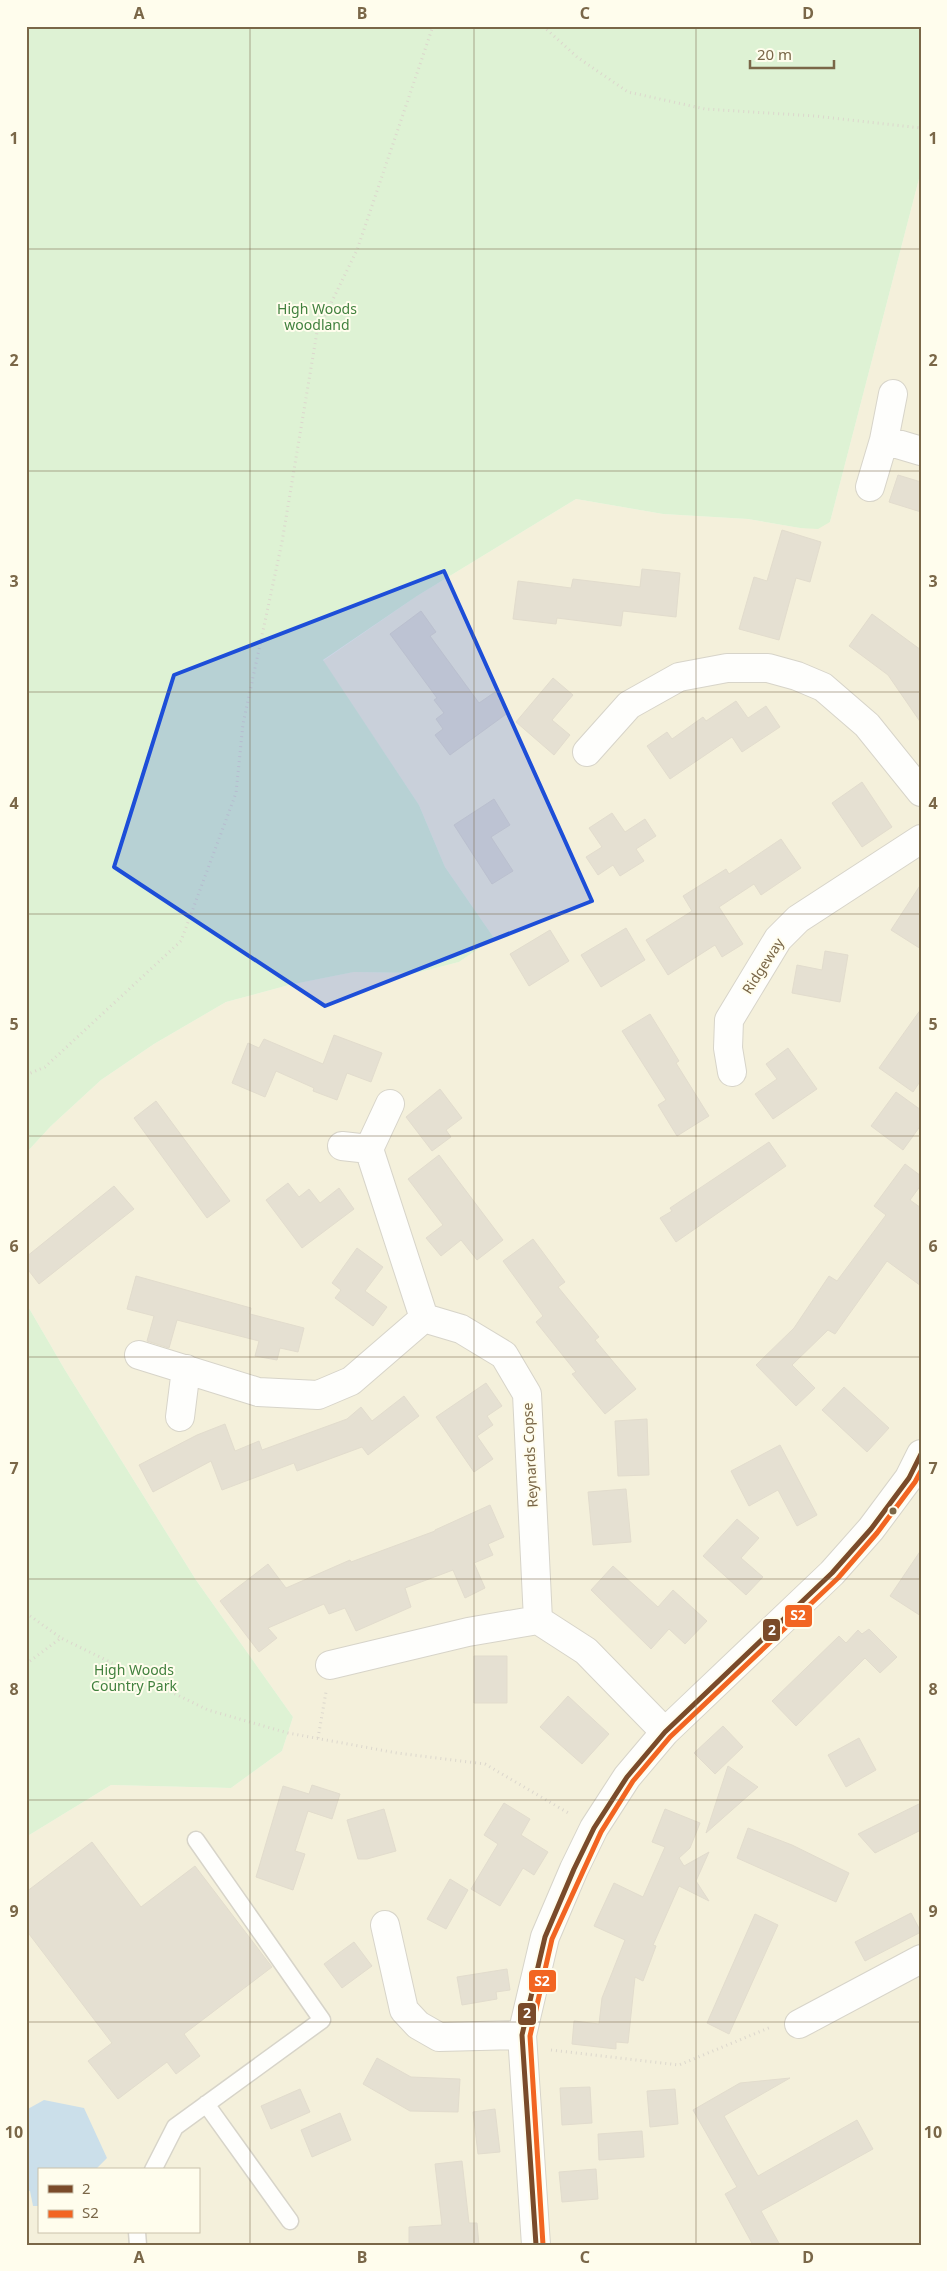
<svg xmlns="http://www.w3.org/2000/svg" width="947" height="2271" viewBox="0 0 947 2271" font-family="'Noto Sans',sans-serif">
  <rect width="100%" height="100%" fill="#f8f7eb"/>
  <path fill="#f4f0db" fill-rule="evenodd" d="M921 171V2245H26V1837L111 1785 231 1788 282 1751 293 1717 196 1580 65 1370 26 1303V1153L51 1126 101 1080 154 1044 226 1002 289 985 354 972 416 973 459 962 494 938 445 867 419 805 323 661 417 596 576 499 663 514 748 519 800 528 830 522ZM39 2170H199V2232H39Z"/>
  <path fill="#def2d4" d="M26 26H921V171L830 522 818 529 800 528 748 519 663 514 576 499 417 596 323 660 419 805 445 867 494 938 459 962 416 973 354 972 289 985 226 1002 154 1044 101 1080 51 1126 26 1153Z
    M26 1303 65 1370 196 1580 293 1717 282 1751 231 1788 111 1785 26 1837Z"/>
  <path fill="#cbdfea" d="M44 2100 84 2108 107 2158 95 2170H39V2206H33L30 2191 26 2190V2110Z"/>
  <path fill="#e5e0d2" stroke="#e2dccd" d="M898 475 921 482V512L889 502Z
    M782 530 821 542 810 582 796 578 779 640 739 629 754 577 767 581Z
    M642 569 680 573 676 617 623 611 621 626 557 618 556 624 513 619 518 581 571 588 573 579 640 587Z
    M421 611 436 632 430 636 479 703 495 692 509 712 450 755 435 735 443 729 436 719 444 713 434 700 437 698 390 634Z
    M872 614 921 650V723L888 675 849 646Z
    M553 678 573 695 552 720 570 735 554 755 516 722Z
    M736 701 748 718 766 706 780 727 742 752 732 737 670 779 647 746 667 732 672 739 703 717 706 721Z
    M862 782 892 827 862 847 832 803Z
    M494 799 510 825 491 837 513 871 492 884 454 825Z
    M612 813 625 832 645 819 656 836 636 849 644 861 620 876 613 865 598 875 586 857 602 847 589 828Z
    M781 839 801 868 761 895 754 884 719 907 743 944 722 957 715 945 668 975 646 940 692 911 683 896 726 869 729 874Z
    M921 884V949L891 930Z
    M626 928 645 960 601 987 581 955Z
    M550 930 569 961 529 986 510 954Z
    M825 951 848 955 840 1002 792 993 797 965 822 970Z
    M921 1009V1080L913 1092 879 1068Z
    M650 1014 679 1061 676 1063 709 1116 677 1136 658 1105 666 1100 622 1031Z
    M334 1035 382 1053 371 1082 347 1073 337 1100 313 1091 314 1088 276 1071 265 1097 232 1083 248 1043 259 1048 264 1039 323 1064Z
    M788 1048 817 1089 773 1119 755 1094 777 1079 766 1064Z
    M440 1089 462 1118 446 1130 451 1137 432 1151 406 1117Z
    M896 1092 921 1110V1125L903 1150 871 1126Z
    M156 1101 230 1201 207 1218 134 1118Z
    M769 1142 786 1166 676 1242 660 1218 672 1211 670 1208Z
    M439 1155 503 1240 477 1260 461 1240 441 1256 426 1238 443 1225 408 1179Z
    M905 1164 921 1176V1185L910 1200 921 1208V1286L887 1261 835 1334 828 1330 792 1365 815 1388 796 1406 756 1365 794 1328 829 1276 837 1281 886 1215 874 1206Z
    M288 1183 299 1197 309 1189 320 1203 339 1188 354 1209 302 1248 266 1200Z
    M114 1186 134 1209 39 1284 26 1267V1257Z
    M533 1239 565 1282 558 1287 599 1337 595 1340 636 1389 605 1414 572 1374 576 1372 536 1322 543 1316 503 1261Z
    M357 1248 383 1267 365 1291 387 1307 373 1326 335 1298 341 1290 332 1283Z
    M136 1276 251 1308 250 1314 304 1328 298 1352 280 1348 277 1360 255 1356 259 1341 177 1320 169 1348 147 1341 154 1316 127 1309Z
    M486 1383 502 1406 487 1416 493 1425 477 1436 493 1459 474 1472 436 1417Z
    M844 1387 889 1428 867 1452 822 1410Z
    M404 1396 419 1416 368 1455 362 1447 297 1471 294 1463 222 1490 211 1461 153 1492 139 1465 197 1435 225 1424 235 1451 259 1441 262 1450 347 1419 361 1407 372 1421Z
    M647 1419 649 1475 618 1476 615 1421Z
    M780 1445 817 1515 797 1526 778 1490 749 1506 731 1471Z
    M626 1489 631 1542 593 1545 588 1492Z
    M490 1505 504 1537 488 1544 493 1555 474 1563 485 1588 465 1598 453 1570 405 1588 411 1607 356 1631 345 1608 329 1614 324 1604 268 1628 277 1638 259 1652 220 1601 268 1564 286 1588 350 1560 351 1562 435 1531V1530Z
    M737 1519 759 1538 741 1558 763 1577 746 1595 703 1556Z
    M921 1550V1616L890 1596Z
    M613 1566 658 1607 673 1590 707 1621 685 1644 669 1629 651 1649 591 1590Z
    M869 1629 897 1657 880 1673 865 1658 796 1726 772 1701 839 1636 846 1643 858 1630 862 1634Z
    M474 1656H507V1703H474Z
    M568 1696 609 1734 582 1764 540 1727Z
    M723 1726 743 1747 715 1774 694 1753Z
    M859 1738 876 1770 846 1787 828 1755Z
    M728 1766 758 1787 706 1833Z
    M312 1785 340 1794 332 1819 308 1811 295 1851 305 1854 293 1890 256 1877 283 1786 309 1794Z
    M504 1803 530 1819 521 1835 548 1852 534 1875 523 1868 500 1906 471 1889 498 1844 484 1835Z
    M921 1803V1830L875 1853 858 1834Z
    M384 1809 396 1851 367 1859H358L347 1820Z
    M665 1809 700 1823 690 1848 679 1858 684 1866 709 1852 696 1881 709 1901 679 1886 653 1945 656 1946 643 1981 635 1977 628 2043 616 2042V2049L572 2044 574 2021 599 2024 602 1998 625 1940 594 1926 614 1883 643 1897 665 1847 652 1842Z
    M748 1828 792 1845 849 1873 836 1902 737 1858Z
    M92 1842 141 1907 195 1866 272 1967 184 2034 200 2056 176 2074 167 2062 118 2099 88 2061 112 2043 26 1930V1892Z
    M450 1879 468 1890 446 1929 427 1919Z
    M911 1913 921 1932 865 1961 855 1942Z
    M755 1914 778 1925 729 2034 707 2023Z
    M354 1942 372 1966 342 1988 324 1964Z
    M507 1969 510 1990 496 1992 497 1999 462 2005 457 1977Z
    M377 2058 411 2077 460 2079 458 2112 410 2111 363 2084Z
    M790 2078 724 2116 758 2176 857 2120 873 2149 761 2211 780 2245H753L725 2194 737 2187 693 2110 740 2083Z
    M590 2087 592 2123 562 2125 560 2088Z
    M300 2089 310 2112 271 2129 261 2106Z
    M675 2089 678 2124 650 2127 647 2091Z
    M495 2109 500 2152 478 2154 473 2112Z
    M340 2113 351 2140 312 2157 301 2130Z
    M642 2131 644 2157 599 2160 598 2134Z
    M462 2161 469 2223H477L479 2245H409V2227L442 2225 435 2164Z
    M596 2169 598 2199 562 2202 559 2172Z"/>
  <g fill="none" stroke-linecap="round" stroke-linejoin="round">
    <g stroke="#d7d4c9" stroke-width="19">
      <path id="lane" d="M206 2104 290 2221
        M153 2170 175 2127 322 2020 196 1840
        M137 2232 138 2245"/>
    </g>
    <g stroke="#d7d4c9" stroke-width="30">
      <path id="street" d="M884 440 921 451
        M870 487 884 440 893 394
        M587 752 629 705 679 677 727 668H768L797 676 823 687 867 725 921 792
        M732 1072 728 1048 729 1020 778 939 798 919 921 839
        M390 1104 369 1149 424 1318
        M342 1146 369 1149
        M139 1355 258 1392 318 1395 351 1381 424 1318 461 1329 504 1355 527 1394 538 1620
        M180 1417 186 1369
        M330 1665 468 1632 538 1620 586 1651 665 1732
        M385 1925 404 2010 418 2025 439 2037 522 2035
        M799 2024 921 1959
        M536 2245 522 2035 545 1937 574 1869 594 1828 627 1777 665 1732 832 1573 871 1529 909 1478 921 1454"/>
    </g>
    <path stroke="#dcd7cd" stroke-width="3" stroke-dasharray="1 4" stroke-linecap="butt" d="M543 26 577 57 628 92 705 109 815 116 921 128
      M26 1075 45 1067 181 941 236 793 243 724 282 542 317 332 357 250 433 26
      M26 1613 61 1638
      M26 1664 61 1638 208 1710 288 1733 397 1753 485 1764 570 1814
      M318 1738 326 1692
      M551 2050 679 2065 771 2027"/>
    <use href="#lane" stroke="#fefefc" stroke-width="16"/>
    <use href="#street" stroke="#fefefc" stroke-width="28"/>
    <g stroke="#fffded" stroke-width="9">
      <path id="bus-1" d="M536 2245 522 2035 545 1937 574 1869 594 1828 627 1777 665 1732 832 1573 871 1529 909 1478 921 1454"/>
    </g>
    <g stroke="#fffded" stroke-width="9">
      <path id="bus-2" d="M543 2245 530 2036 552 1939 601 1832 633 1781 670 1737 838 1578 877 1533 915 1482 921 1471"/>
    </g>
    <use href="#bus-1" stroke="#7a4b2a" stroke-width="5"/>
    <use href="#bus-2" stroke="#f26522" stroke-width="5"/>
  </g>
  <path fill="#1d4ed8" fill-opacity="0.2" stroke="#1d4ed8" stroke-width="4" stroke-linejoin="round" d="M444 571 592 901 325 1006 114 867 174 675Z"/>
  <path fill="none" stroke="#7a6748" stroke-width="1" stroke-opacity="0.55" d="M250 26V2245M474 26V2245M696 26V2245M26 249H921M26 471H921M26 692H921M26 914H921M26 1136H921M26 1357H921M26 1579H921M26 1800H921M26 2022H921"/>
  <circle fill="#7a6748" stroke="#fffded" stroke-width="2" cx="893" cy="1511" r="4.5"/>
  <g text-anchor="middle" stroke-width="4" stroke-linejoin="round" paint-order="stroke">
    <g font-size="14" fill="#41813e" stroke="#fffded">
      <text x="317" y="314">High Woods<tspan x="317" dy="16">woodland</tspan></text>
      <text x="134" y="1675">High Woods<tspan x="134" dy="16">Country Park</tspan></text>
    </g>
    <g font-size="14" fill="#7a6748" stroke="#fffded">
      <text transform="translate(763 966) rotate(-57)" y="5">Ridgeway</text>
      <text transform="translate(530 1455) rotate(-93)" y="5">Reynards Copse</text>
    </g>
  </g>
  <g stroke="#fffded" stroke-width="2">
    <rect x="784" y="1604" width="29" height="24" rx="5" fill="#f26522"/>
    <rect x="762" y="1618" width="19" height="24" rx="5" fill="#7a4b2a"/>
    <rect x="528" y="1969" width="29" height="24" rx="5" fill="#f26522"/>
    <rect x="517" y="2002" width="20" height="24" rx="5" fill="#7a4b2a"/>
  </g>
  <g font-size="14" text-anchor="middle" font-weight="bold" fill="#fff">
    <text x="798" y="1620">S2</text>
    <text x="772" y="1635">2</text>
    <text x="542" y="1986">S2</text>
    <text x="527" y="2018">2</text>
  </g>
  <rect width="947" height="2271" fill="none" stroke="#fffded" stroke-width="55"/>
  <rect x="38" y="2168" width="162" height="65" fill="#fffded" stroke="#cac1ab"/>
  <rect x="48" y="2185" width="25" height="8" fill="#7a4b2a" stroke="#cac1ab"/>
  <text x="82" y="2194" font-size="15" fill="#7a6748">2</text>
  <rect x="48" y="2210" width="25" height="8" fill="#f26522" stroke="#cac1ab"/>
  <text x="82" y="2218" font-size="15" fill="#7a6748">S2</text>
  <path d="M750 60v8h84v-8" fill="none" stroke="#7a6748" stroke-width="2.5"/>
  <text x="757" y="60" font-size="15" fill="#7a6748" stroke="#fffded" stroke-width="4" paint-order="stroke">20 m</text>
  <rect x="28" y="28" width="892" height="2216" fill="none" stroke="#7a6748" stroke-width="2"/>
  <g font-size="16" text-anchor="middle" font-weight="bold" fill="#7a6748">
    <text x="139" y="19">A</text>
    <text x="362" y="19">B</text>
    <text x="585" y="19">C</text>
    <text x="808" y="19">D</text>
    <text x="14" y="144">1</text>
    <text x="933" y="144">1</text>
    <text x="14" y="366">2</text>
    <text x="933" y="366">2</text>
    <text x="14" y="587">3</text>
    <text x="933" y="587">3</text>
    <text x="14" y="809">4</text>
    <text x="933" y="809">4</text>
    <text x="14" y="1030">5</text>
    <text x="933" y="1030">5</text>
    <text x="14" y="1252">6</text>
    <text x="933" y="1252">6</text>
    <text x="14" y="1474">7</text>
    <text x="933" y="1474">7</text>
    <text x="14" y="1695">8</text>
    <text x="933" y="1695">8</text>
    <text x="14" y="1917">9</text>
    <text x="933" y="1917">9</text>
    <text x="14" y="2138">10</text>
    <text x="933" y="2138">10</text>
    <text x="139" y="2263">A</text>
    <text x="362" y="2263">B</text>
    <text x="585" y="2263">C</text>
    <text x="808" y="2263">D</text>
  </g>
</svg>
